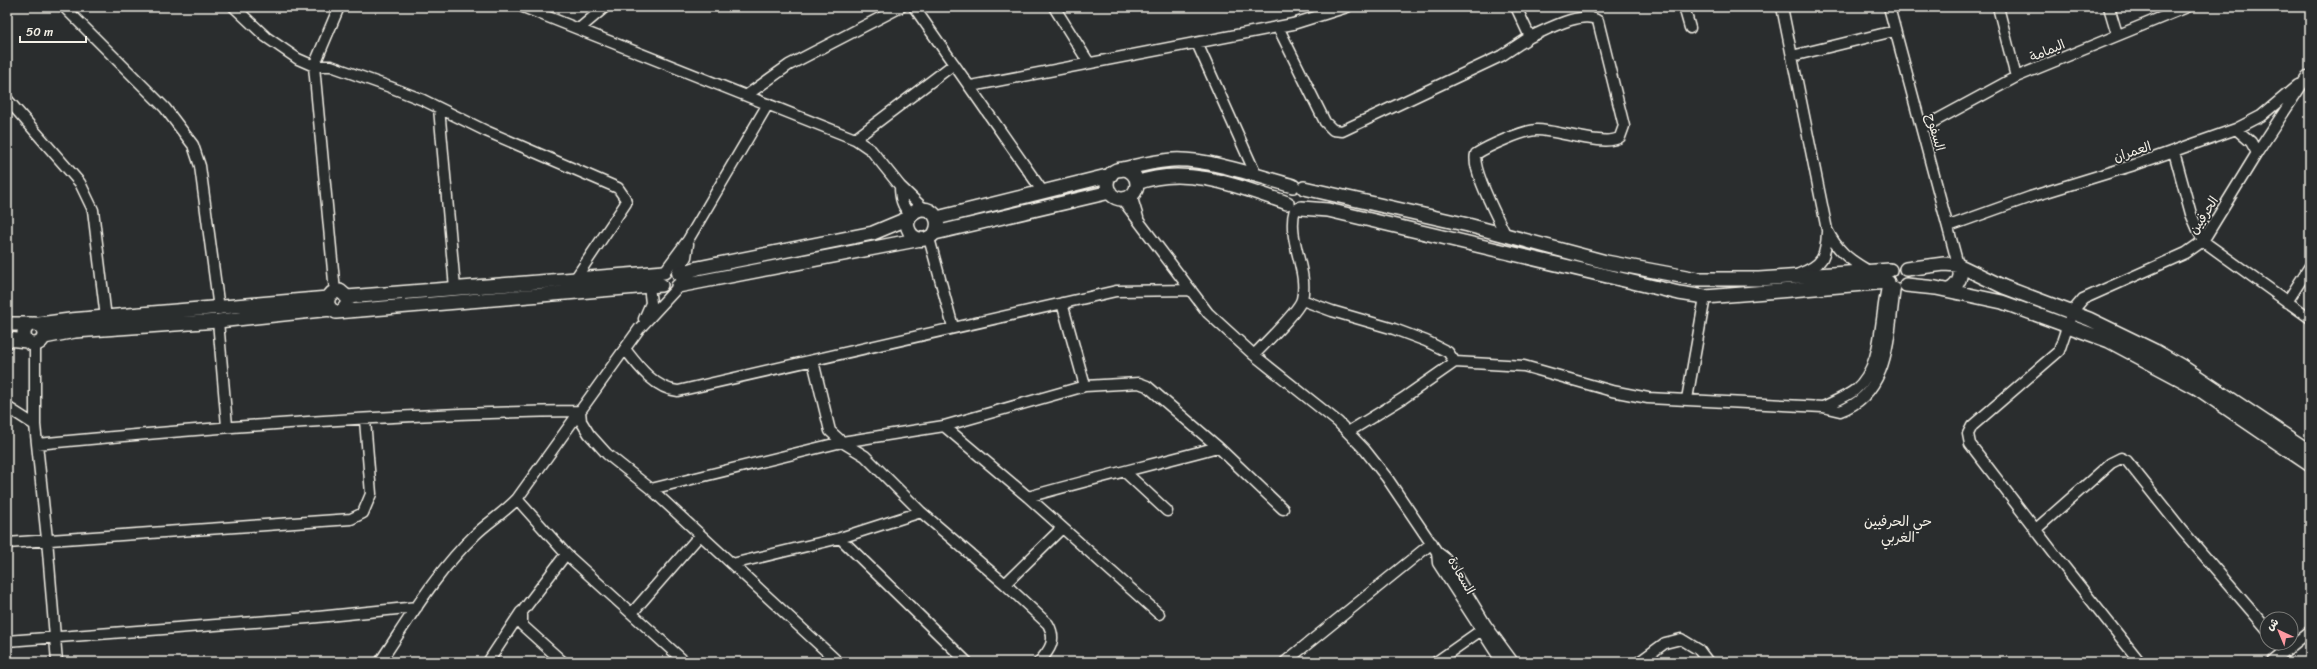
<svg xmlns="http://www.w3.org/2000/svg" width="2317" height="669" viewBox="0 0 2317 669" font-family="Sriracha,'Playpen Sans Arabic',sans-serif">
  <rect width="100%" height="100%" fill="#2a2d2e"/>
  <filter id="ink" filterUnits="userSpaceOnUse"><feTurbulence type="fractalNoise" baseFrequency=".025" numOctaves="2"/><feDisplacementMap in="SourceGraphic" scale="8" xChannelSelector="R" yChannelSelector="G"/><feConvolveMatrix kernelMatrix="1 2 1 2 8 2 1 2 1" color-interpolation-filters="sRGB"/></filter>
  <g filter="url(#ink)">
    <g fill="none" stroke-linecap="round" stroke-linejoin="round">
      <g stroke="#f4f1e8" stroke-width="13">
        <path id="minor" d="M64 7 165 108 193 145 200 166 219 309
          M234 7 266 37 298 59 314 66H331L390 87 423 100 486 131 618 188 625 198 626 203 575 279
          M523 7 855 139 871 150 900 186 924 209
          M914 7 1043 192
          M1054 7 1089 63
          M1684 7 1690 28
          M1782 7 1827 230C1837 250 1848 259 1867 270
          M1889 7 1958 265
          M1998 7 2016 77
          M2109 7 2117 34
          M1278 27 1325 122 1333 130 1342 131 1501 56 1530 37 1516 7
          M579 29 605 7
          M1197 43 1256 175
          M1792 56 1894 31
          M971 86 1293 24 1347 7
          M747 95 789 65 901 7
          M7 99 80 183 93 210 106 318
          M439 108 455 288
          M1922 128 2016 77 2187 7
          M2236 129 2251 142 2257 153
          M855 139 954 64
          M2174 152 2191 214 2203 241 2310 318
          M900 186C900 198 902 207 911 215
          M1131 195 1138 218
          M1122 199 1208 313 1254 355 1338 422 1365 450 1387 478 1437 552 1446 559 1486 625 1513 662
          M1949 226 2030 197 2134 165 2236 129 2261 116 2298 85
          M1505 234C1498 218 1471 169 1476 154 1488 146 1522 131 1536 130 1555 129 1606 148 1620 137L1624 126 1598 21C1584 9 1546 30 1530 37
          M929 238 953 327
          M665 271 688 240 768 104
          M677 272 686 257 688 244
          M1799 274C1823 265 1826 257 1827 232
          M335 292 314 66 339 7
          M1302 300 1332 311 1394 329 1426 341 1448 352 1455 362 1402 399 1348 432
          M2287 302 2310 266
          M1062 303 1085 386
          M644 319 651 303 649 286
          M218 321 227 426
          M35 344V425L47 539 57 662
          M625 349C638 366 655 389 678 391L1116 291 1191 290
          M1254 355C1264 344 1299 311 1302 299 1309 270 1286 239 1295 209
          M813 361 830 431 842 442 865 456 921 512 1005 584 1048 624C1057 640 1050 650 1039 662
          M1455 362 1524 366 1612 391 1648 398 1823 407 1840 411C1891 393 1888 333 1895 288
          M1687 399 1705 297
          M7 407 35 425
          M1823 407C1833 402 1846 397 1855 390 1884 366 1879 317 1888 283
          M944 426 1028 497 1159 614
          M37 444C217 427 398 413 580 411L581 421 589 434 607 454 651 489 838 662
          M1125 472 1167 511
          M651 489 842 442 944 426 1085 386 1139 383 1147 386 1218 447 1283 509
          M1028 497C1091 479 1155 464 1218 447
          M517 499 566 554 685 662
          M2035 530 2111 463 2121 458 2127 461 2182 530 2267 629
          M840 538 967 662
          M7 543 351 519 363 513 371 494 365 420
          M1437 552 1438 563 1502 662
          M732 564 840 538 921 512
          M1005 584 1061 529
          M632 613 700 535
          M7 641 308 618 417 607
          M2279 643 2285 651
          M380 662C409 619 437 571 475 535 488 522 504 513 517 499L639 329 677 288
          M488 662 521 612
          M563 662 522 625V612L566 554
          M1285 662 1432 543
          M1436 662 1480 631
          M1639 662 1665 643 1681 639 1699 650 1708 662
          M2140 662 2059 560 1970 444 1968 434 1972 426 2059 351 2072 312 2083 299 2186 253 2203 241 2257 153 2307 77
          M2272 662 2310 631"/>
      </g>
      <g stroke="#f4f1e8" stroke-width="16">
        <path id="major" d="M1107 184a15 15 0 1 1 30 0a15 15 0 1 1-30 0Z
          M1118 170C1137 166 1155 161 1173 160 1206 158 1261 177 1293 186
          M1137 183C1185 164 1241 187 1287 203
          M1304 188 1468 225 1606 262 1697 279H1759L1890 270
          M1301 208 1328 210 1679 293 1705 297 1888 282
          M937 218 1111 175
          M935 233C941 222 935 208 921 209 893 217 914 254 935 233L1110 192
          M1906 269 1944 264 1958 265 2004 287 2089 319 2155 351 2181 366 2310 452
          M679 274 698 268 873 233 909 218
          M1906 285 1936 288 2002 302 2109 341 2197 388 2310 465
          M678 286 921 239
          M1949 290C1959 285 1963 275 1958 265
          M347 297 664 272
          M342 311 347 305V297L340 291 332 293C325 300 327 309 336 312L661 285
          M24 334a10 10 0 1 1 20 0a10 10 0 1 1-20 0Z
          M7 324H31
          M39 324 70 320 328 298
          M44 337 75 331 218 321 331 309
          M7 339 27 341"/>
      </g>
      <use href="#minor" stroke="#2a2d2e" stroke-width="10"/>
      <use href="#major" stroke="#2a2d2e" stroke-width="13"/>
    </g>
  </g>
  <g text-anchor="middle" stroke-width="3.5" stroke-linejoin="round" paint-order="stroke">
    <g font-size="13" fill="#f4f1e8" stroke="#2a2d2e">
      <text transform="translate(2047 50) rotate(-23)" y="5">اليمامة</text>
      <text transform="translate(1936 132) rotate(74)" y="5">السفوح</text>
      <text transform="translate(2132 151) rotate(-18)" y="5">العمران</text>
      <text transform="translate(2203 215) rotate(-57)" y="5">الحرفيين</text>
      <text transform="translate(1462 575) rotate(60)" y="5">السعادة</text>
    </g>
    <g font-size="14" fill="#f4f1e8" stroke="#2a2d2e">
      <text x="1898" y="526">حي الحرفيين<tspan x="1898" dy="16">الغربي</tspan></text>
    </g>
  </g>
  <rect width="2317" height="669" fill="none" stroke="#2a2d2e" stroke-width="24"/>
  <rect x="12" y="12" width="2293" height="645" fill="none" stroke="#f4f1e8" stroke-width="1.5" filter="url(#ink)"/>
  <g transform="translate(2279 631) rotate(316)"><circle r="19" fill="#2a2d2e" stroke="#7b7b78"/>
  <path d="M0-3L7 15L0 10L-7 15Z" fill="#ff9aa2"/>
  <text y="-6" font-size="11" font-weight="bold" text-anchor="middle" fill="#f4f1e8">ش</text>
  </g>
  <path d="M20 36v6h66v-6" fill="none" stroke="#f4f1e8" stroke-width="2"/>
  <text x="26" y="36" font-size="12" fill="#f4f1e8" stroke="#2a2d2e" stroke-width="3" paint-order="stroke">50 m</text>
</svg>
